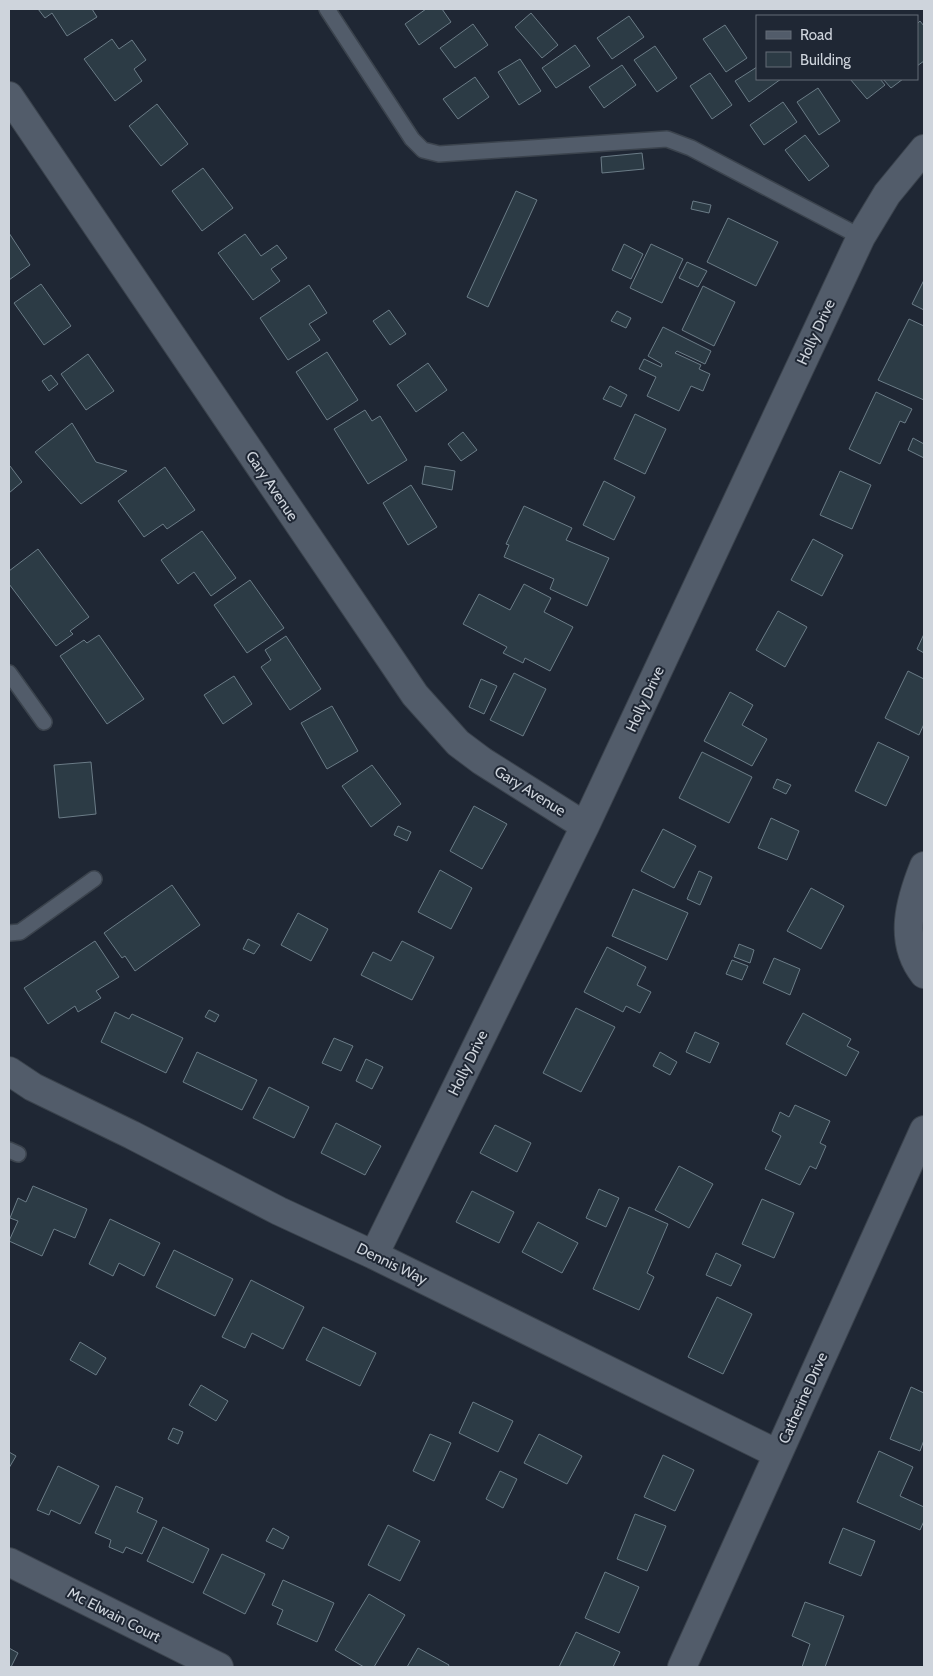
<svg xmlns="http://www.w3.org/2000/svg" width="933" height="1676" viewBox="0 0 933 1676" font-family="Cabin,sans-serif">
  <rect width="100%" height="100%" fill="#1f2734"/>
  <path fill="#2c3b45" stroke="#6b7c87" d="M38 9H92L97 17 67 36 52 13 45 18Z
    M426 9H442L451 22 419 45 405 24Z
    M531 13 558 45 542 58 515 27Z
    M629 16 644 37 612 59 597 38Z
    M920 21 924 26V61L917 66V24Z
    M473 24 488 45 455 68 440 48Z
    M725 25 747 58 726 72 703 39Z
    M112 39 119 49 132 40 146 60 134 69 142 81 115 101 84 59Z
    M575 45 590 66 556 88 542 68Z
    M655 46 677 78 657 92 634 60Z
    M520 59 541 91 519 105 498 72Z
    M622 65 636 85 604 108 589 87Z
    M757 67V79H781L749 102 735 81Z
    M710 73 732 105 712 119 690 86Z
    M475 77 489 97 458 119 443 99Z
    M850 79H880L885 85 867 99Z
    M883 79H903L891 88Z
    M818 88 840 121 819 135 797 102Z
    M783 102 797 122 764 145 750 125Z
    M157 104 188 144 161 166 129 126Z
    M805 135 829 166 809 181 785 150Z
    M642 153 644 169 602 173 601 157Z
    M203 168 233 208 202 231 172 191Z
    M516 191 537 200 488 307 467 297Z
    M693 201 711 205 709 213 691 209Z
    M728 218 778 242 756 286 707 262Z
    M9 233 30 265 9 280Z
    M245 234 261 256 277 245 287 258 271 269 280 281 253 300 218 253Z
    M624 244 643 254 631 279 612 270Z
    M651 244 683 259 662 303 630 288Z
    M687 262 707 271 698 287 679 278Z
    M924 280V310L912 304Z
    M41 284 71 326 44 345 14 303Z
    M309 285 327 313 309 324 320 340 288 360 260 318Z
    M703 286 735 302 714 346 682 330Z
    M389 310 406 334 390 345 373 321Z
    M617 311 631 318 626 328 611 321Z
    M909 319 924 326V400L878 380Z
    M663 327 711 351 705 364 677 351 675 353 701 365 699 369 710 374 703 391 691 386 679 411 647 396 656 377 639 369 644 359 661 367 662 364 648 356Z
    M327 352 358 400 327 420 296 372Z
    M88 354 114 391 86 410 61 374Z
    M428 363 447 390 416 412 397 385Z
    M51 375 58 384 49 391 42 381Z
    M610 386 627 395 621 407 603 399Z
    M876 392 912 409 905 423 900 421 880 464 849 449Z
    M365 410 372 421 380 416 407 460 368 484 334 429Z
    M635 414 666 429 645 474 614 459Z
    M72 423 96 462 127 471 81 504 35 452Z
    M463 432 477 450 461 461 448 444Z
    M913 438 924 444V458L908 450Z
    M10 466 22 482 9 493V467Z
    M425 466 455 471 452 490 422 484Z
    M165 467 195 510 167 529 163 524 144 537 118 501Z
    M840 471 871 485 852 529 820 515Z
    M604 481 635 497 614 540 583 525Z
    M411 485 437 527 408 545 383 503Z
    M524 506 572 528 566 540 609 558 587 606 550 589 554 579 504 557 509 545 506 544Z
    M202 531 236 578 211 596 194 572 178 584 161 560Z
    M813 539 843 555 822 596 791 580Z
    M38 549 89 617 70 631 73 634 56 646 9 584V571Z
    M250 580 284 628 247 653 214 605Z
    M524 584 551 598 544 612 573 627 550 671 525 658 523 663 503 653 507 647 463 624 479 594 510 610Z
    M778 611 807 627 785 667 756 650Z
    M924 634V653L917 649Z
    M99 635 144 699 107 724 60 656 84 640 87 643Z
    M286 636 321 689 290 710 261 667 271 660 265 650Z
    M908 671 924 679V724L919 735 885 718Z
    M514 673 546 689 523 736 490 720Z
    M234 676 252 704 223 724 204 695Z
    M481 679 497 686 484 714 469 707Z
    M730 692 753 705 742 725 767 739 752 766 704 741Z
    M332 706 358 751 327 769 301 723Z
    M878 742 909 757 886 806 855 791Z
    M702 752 752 777 729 823 679 798Z
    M91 762 96 814 59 818 54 765Z
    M372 765 401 804 371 827 342 786Z
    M777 779 791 785 786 794 773 788Z
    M474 806 507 824 482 869 450 851Z
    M771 818 799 831 787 860 758 848Z
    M398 826 411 832 407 841 394 835Z
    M663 829 696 846 674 888 641 871Z
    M440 870 472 888 451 929 418 912Z
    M699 871 712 877 700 905 687 899Z
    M172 885 200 925 135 971 125 956 122 958 104 933Z
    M811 888 844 906 821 949 787 931Z
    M633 889 688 913 667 960 612 936Z
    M298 913 328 929 311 961 281 945Z
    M248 939 260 945 254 954 243 949Z
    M95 941 119 977 96 991 101 998 78 1012 75 1006 48 1024 24 988Z
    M402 941 434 957 412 1000 361 975 373 952 391 961Z
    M739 944 754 950 750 963 734 957Z
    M607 947 646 967 637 985 651 992 640 1013 626 1006 623 1012 584 992Z
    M774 958 800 969 790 995 763 983Z
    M732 960 748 966 742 980 726 974Z
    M576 1008 615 1027 581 1092 543 1073Z
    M209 1010 219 1015 215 1022 205 1017Z
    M115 1012 129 1019 132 1014 183 1038 166 1073 101 1042Z
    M803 1013 851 1039 847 1046 859 1052 846 1076 786 1044Z
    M695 1032 719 1043 710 1063 686 1052Z
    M334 1038 353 1046 341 1071 322 1063Z
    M197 1052 257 1080 242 1110 183 1082Z
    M660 1052 677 1062 670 1075 653 1066Z
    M366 1059 383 1067 372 1089 356 1081Z
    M269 1087 309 1107 294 1138 253 1118Z
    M795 1105 830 1121 820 1143 826 1146 816 1169 810 1166 800 1185 765 1169 781 1136 772 1131 780 1112 789 1117Z
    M336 1123 381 1146 365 1175 321 1153Z
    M495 1125 531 1143 517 1172 480 1153Z
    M679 1166 713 1184 689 1228 655 1210Z
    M33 1186 87 1209 75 1238 54 1229 42 1256 9 1241 18 1221 10 1218 18 1198 26 1202Z
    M599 1189 619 1198 606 1227 586 1218Z
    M472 1191 514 1212 499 1243 456 1222Z
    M762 1199 794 1213 774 1258 742 1244Z
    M629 1207 668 1224 647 1273 654 1277 639 1310 593 1289Z
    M110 1219 160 1243 144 1276 119 1263 113 1276 89 1264Z
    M538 1222 578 1243 562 1273 522 1252Z
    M174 1250 233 1279 215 1316 156 1287Z
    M716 1253 741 1265 731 1286 706 1275Z
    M251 1280 304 1307 283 1349 252 1333 245 1348 222 1337Z
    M717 1297 752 1314 723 1374 688 1357Z
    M323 1327 376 1353 360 1386 306 1360Z
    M80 1342 106 1358 96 1375 70 1360Z
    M201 1385 228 1401 216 1421 189 1405Z
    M911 1387 924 1393V1440L920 1451 890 1439Z
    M473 1402 513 1421 498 1452 459 1433Z
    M173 1428 183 1432 178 1444 168 1439Z
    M430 1434 451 1443 434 1481 413 1471Z
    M539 1434 582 1456 567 1484 524 1463Z
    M879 1451 913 1467 900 1496 924 1507V1521L920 1530 857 1502Z
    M9 1452 16 1456 9 1468Z
    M663 1455 694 1470 675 1511 644 1497Z
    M58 1466 99 1486 80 1524 51 1510 49 1515 37 1510Z
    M500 1471 517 1479 503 1508 486 1499Z
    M116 1486 143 1498 137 1512 157 1521 142 1554 126 1547 123 1553 109 1547 111 1540 95 1533Z
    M635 1514 666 1526 647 1571 617 1559Z
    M388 1525 420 1541 400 1581 368 1565Z
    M163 1527 209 1549 193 1583 147 1561Z
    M273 1528 289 1537 283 1549 266 1541Z
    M843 1528 875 1541 861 1576 829 1563Z
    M222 1554 265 1574 245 1614 203 1593Z
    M605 1572 639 1587 619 1633 585 1618Z
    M283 1580 334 1603 317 1642 277 1624 283 1610 272 1605Z
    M369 1594 405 1615 374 1667H364L335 1650Z
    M805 1602 844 1616 825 1667H802L810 1644 792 1636Z
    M576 1632 620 1652 613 1667H559Z
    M9 1648 18 1653 11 1667H9Z
    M418 1648 449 1665 448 1667H407Z"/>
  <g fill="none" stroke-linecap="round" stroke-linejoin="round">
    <g stroke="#3b434d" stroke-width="18">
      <path id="service" d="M327 9 412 139 423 150 439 154 667 139 691 148 861 237
        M9 673 44 722
        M9 933 20 932 94 879
        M9 1150 18 1154"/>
    </g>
    <g stroke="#3b434d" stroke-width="30">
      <path id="minor" d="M9 96 415 695 458 743 482 761 585 826
        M924 866C910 901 898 941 924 974
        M9 1071 33 1087 132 1135 279 1211 374 1255 778 1454
        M374 1255 585 826 861 237 887 194 924 149
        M9 1562 219 1667
        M682 1667 924 1130"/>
    </g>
    <use href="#service" stroke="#525c6a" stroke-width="15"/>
    <use href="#minor" stroke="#525c6a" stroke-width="28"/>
  </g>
  <g text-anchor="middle" stroke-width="4" stroke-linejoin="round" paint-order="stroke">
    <g font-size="15" fill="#ced4dc" stroke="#1f2734">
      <text transform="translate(816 332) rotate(-65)" y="5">Holly Drive</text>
      <text transform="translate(272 486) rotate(56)" y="5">Gary Avenue</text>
      <text transform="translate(645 699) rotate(-65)" y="5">Holly Drive</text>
      <text transform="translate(530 791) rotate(32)" y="5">Gary Avenue</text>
      <text transform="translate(468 1063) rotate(-64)" y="5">Holly Drive</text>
      <text transform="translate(392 1264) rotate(26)" y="5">Dennis Way</text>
      <text transform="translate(803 1398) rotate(-66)" y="5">Catherine Drive</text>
      <text transform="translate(114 1615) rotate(27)" y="5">Mc Elwain Court</text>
    </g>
  </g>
  <rect width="933" height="1676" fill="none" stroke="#ced4dc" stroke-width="20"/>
  <rect x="756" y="15" width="162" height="65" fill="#1f2734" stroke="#656c77"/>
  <rect x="766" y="31" width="25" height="8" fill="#525c6a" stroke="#656c77"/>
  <text x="800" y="40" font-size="15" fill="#ced4dc">Road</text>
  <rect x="766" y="52" width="25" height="15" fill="#2c3b45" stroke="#656c77"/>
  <text x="800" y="65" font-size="15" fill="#ced4dc">Building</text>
</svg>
